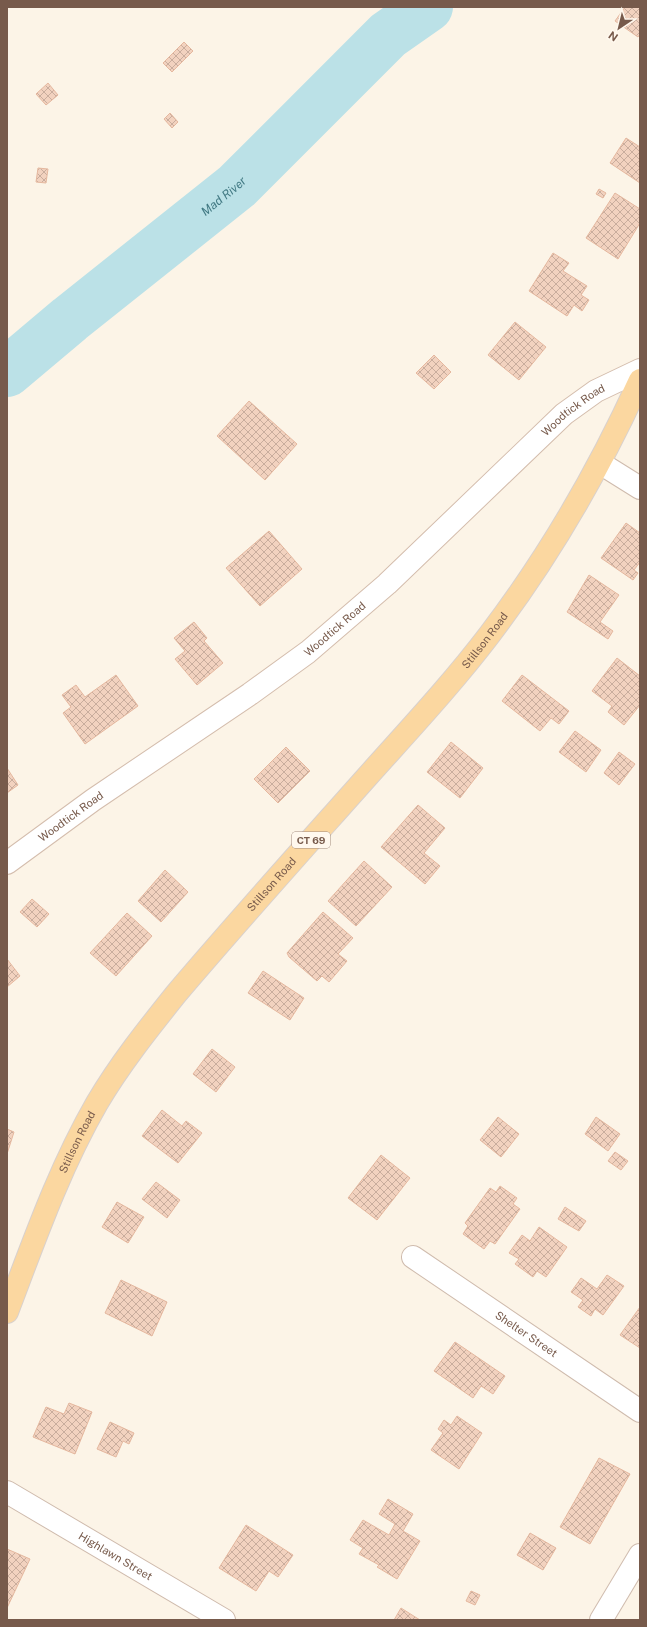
<svg xmlns="http://www.w3.org/2000/svg" width="647" height="1627" viewBox="0 0 647 1627" font-family="'Public Sans',sans-serif">
  <defs>
    <pattern id="building-cross-hatch" width="8" height="8" patternUnits="userSpaceOnUse"><rect width="8" height="8" fill="#f2d2bf"/><path d="M0 0l8 8M0 8l8-8" fill="none" stroke="#c9ad9d"/></pattern>
  </defs>
  <rect width="100%" height="100%" fill="#fcf4e7"/>
  <g fill="none" stroke-linecap="round" stroke-linejoin="round">
    <path stroke="#bbe1e7" stroke-width="50" id="s1" d="M7 372 70 319 237 186 388 35 428 7"/>
  </g>
  <path fill="url(#building-cross-hatch)" stroke="#e5b89f" d="M625 7H640V34L638 37 615 21Z
    M184 42 193 51 172 72 163 63Z
    M48 83 58 95 46 105 36 94Z
    M170 113 178 122 172 128 164 119Z
    M626 138 640 147V183L610 163Z
    M38 168 48 169 46 183 36 182Z
    M599 189 606 193 603 198 596 194Z
    M615 193 640 209V223L618 259 586 238Z
    M553 253 569 263 563 271 587 286 581 295 589 300 582 311 574 305 567 316 529 291Z
    M515 322 546 347 519 380 488 355Z
    M434 355 451 372 434 389 416 373Z
    M249 401 297 444 265 480 217 436Z
    M626 523 640 533V562L634 570 638 573 633 580 601 558Z
    M269 531 302 569 260 606 226 568Z
    M589 575 619 595 600 622 613 631 608 639 567 612Z
    M194 622 207 638 204 641 223 663 197 685 175 659 185 651 174 638Z
    M617 658 640 676V705L624 725 608 712 612 706 592 691Z
    M116 675 138 706 85 744 63 713 71 707 62 695 76 685 85 697Z
    M522 675 569 711 559 724 551 718 540 731 502 701Z
    M575 731 601 750 586 772 559 752Z
    M451 742 483 768 460 798 427 772Z
    M286 747 310 771 278 803 254 779Z
    M619 752 635 764 619 785 604 773Z
    M7 768 18 785 7 793Z
    M418 805 445 828 424 853 440 866 425 884 381 847Z
    M364 861 392 887 356 926 328 901Z
    M165 870 188 892 161 922 138 901Z
    M32 899 49 914 37 927 20 912Z
    M323 912 353 938 338 954 347 961 329 982 322 976 317 981 289 957 287 953Z
    M127 913 152 936 116 976 90 953Z
    M7 959 20 976 7 987Z
    M263 971 304 998 290 1020 248 993Z
    M212 1049 235 1067 216 1092 193 1074Z
    M162 1110 182 1126 186 1121 202 1133 178 1163 142 1136Z
    M498 1117 519 1134 501 1157 480 1140Z
    M596 1117 620 1134 608 1151 585 1134Z
    M7 1129 14 1132 7 1154Z
    M615 1152 628 1161 621 1170 608 1161Z
    M381 1155 410 1178 377 1220 348 1198Z
    M156 1182 180 1200 167 1218 142 1199Z
    M500 1186 517 1198 513 1204 520 1209 495 1244 490 1241 484 1249 463 1234 468 1226 465 1223 490 1188 496 1192Z
    M117 1202 144 1217 128 1243 102 1227Z
    M565 1207 586 1221 579 1231 558 1219Z
    M539 1227 567 1247 546 1277 537 1271 533 1277 515 1264 519 1259 509 1253 522 1235 530 1241Z
    M607 1275 624 1286 603 1315 595 1309 591 1316 578 1307 583 1300 571 1292 581 1278 597 1289Z
    M121 1280 167 1302 152 1336 105 1313Z
    M640 1307V1348L620 1335Z
    M455 1342 505 1376 493 1394 481 1386 473 1398 434 1371Z
    M69 1403 92 1412 75 1454 33 1437 46 1407 64 1414Z
    M457 1416 482 1433 459 1469 431 1450 443 1433 438 1429 444 1420 451 1425Z
    M110 1422 134 1433 129 1444 123 1441 116 1457 97 1449Z
    M599 1458 630 1474 590 1544 560 1527Z
    M388 1499 413 1514 403 1531 420 1541 397 1579 377 1567 379 1565 359 1554 363 1548 350 1540 363 1520 389 1535 395 1524 379 1514Z
    M246 1525 293 1555 278 1577 269 1571 256 1591 219 1568Z
    M530 1533 556 1548 543 1570 517 1555Z
    M7 1549 30 1559 7 1608Z
    M471 1591 480 1595 475 1605 466 1601Z
    M401 1608 420 1620H394Z"/>
  <g fill="none" stroke-linecap="round" stroke-linejoin="round">
    <g stroke="#cfbbad" stroke-width="24">
      <g id="minor">
        <path d="M600 463 640 488"/>
        <path id="s2" d="M413 1257 640 1411"/>
        <path id="s3" d="M7 1492 224 1620"/>
        <path d="M601 1620 640 1555"/>
      </g>
    </g>
    <g stroke="#d4bdad" stroke-width="24">
      <g id="secondary">
        <path id="s4" d="M7 863 93 800 250 694 308 652 387 584 564 414 596 391 640 370"/>
      </g>
    </g>
    <g stroke="#d9d1cd" stroke-width="24">
      <g id="primary">
        <path id="s5" d="M7 1312C34 1241 59 1169 97 1103 120 1064 148 1029 176 994 238 921 302 850 366 778 408 731 452 684 490 634 550 555 599 470 640 380"/>
      </g>
    </g>
    <use href="#minor" stroke="#fff" stroke-width="22"/>
    <use href="#secondary" stroke="#fff" stroke-width="22"/>
    <use href="#primary" stroke="#fbd7a0" stroke-width="22"/>
  </g>
  <g text-anchor="middle" stroke-width="3.5" stroke-linejoin="round" paint-order="stroke">
    <rect fill="#fff8ee" stroke="#a0897c" stroke-width="1" x="292" y="832" width="38" height="16" rx="3"/>
    <g font-size="10" font-weight="bold" fill="#775a4b">
      <text x="311" y="844">CT 69</text>
    </g>
    <g font-size="11" fill="#775a4b" stroke="#fff8ee">
      <text dy="4" stroke="none"><textPath href="#s4" startOffset="727">Woodtick Road</textPath></text>
      <text dy="4" stroke="none"><textPath href="#s4" startOffset="403">Woodtick Road</textPath></text>
      <text dy="4" stroke="none"><textPath href="#s5" startOffset="832">Stillson Road</textPath></text>
      <text dy="4" stroke="none"><textPath href="#s4" startOffset="79">Woodtick Road</textPath></text>
      <text dy="4" stroke="none"><textPath href="#s5" startOffset="508">Stillson Road</textPath></text>
      <text dy="4" stroke="none"><textPath href="#s5" startOffset="184">Stillson Road</textPath></text>
      <text dy="4" stroke="none"><textPath href="#s2" startOffset="137">Shelter Street</textPath></text>
      <text dy="4" stroke="none"><textPath href="#s3" startOffset="126">Highlawn Street</textPath></text>
    </g>
    <g font-size="12" font-style="italic" fill="#417983" stroke="#fff8ee">
      <text dy="4" stroke="none"><textPath href="#s1" startOffset="279">Mad River</textPath></text>
    </g>
  </g>
  <rect width="647" height="1627" fill="none" stroke="#775a4b" stroke-width="16"/>
  <g transform="translate(619 28) rotate(215)" stroke="#fff8ee" stroke-width="3" paint-order="stroke">
  <path d="M0-3L7 15L0 10L-7 15Z" fill="#775a4b"/>
  <text y="-6" font-size="11" font-weight="bold" text-anchor="middle" fill="#775a4b">N</text>
  </g>
</svg>
